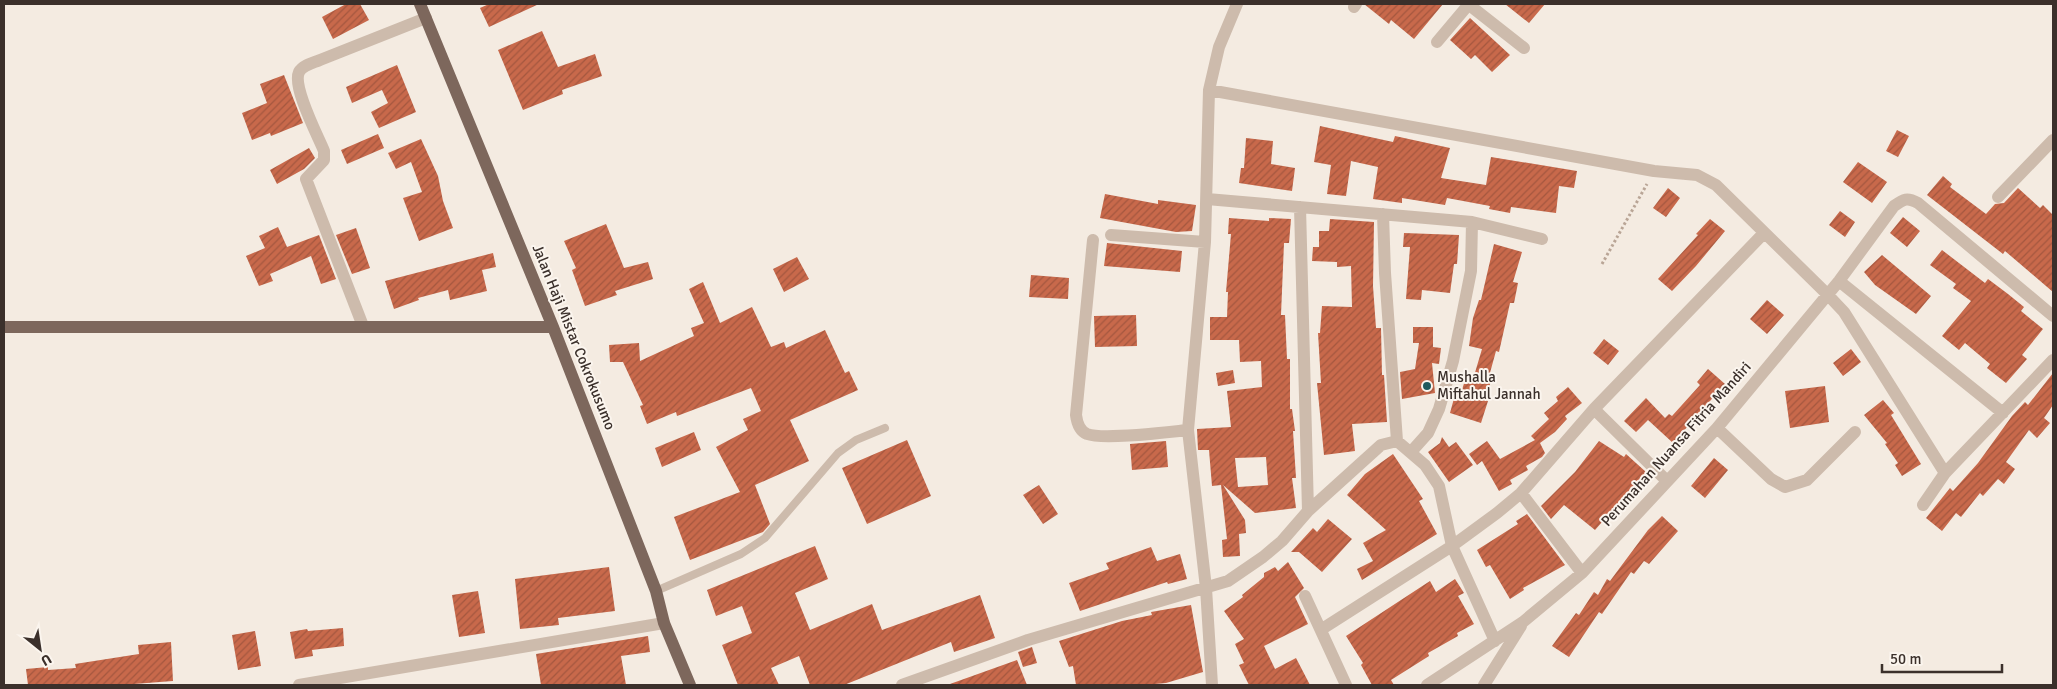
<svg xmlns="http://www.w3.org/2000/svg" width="2057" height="689" viewBox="0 0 2057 689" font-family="Signika,sans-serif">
  <defs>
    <pattern id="building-hatch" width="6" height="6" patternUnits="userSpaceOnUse" patternTransform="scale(1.25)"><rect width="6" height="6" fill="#c8694b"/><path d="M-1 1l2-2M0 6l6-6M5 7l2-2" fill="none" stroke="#a4573f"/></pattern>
  </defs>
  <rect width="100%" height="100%" fill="#f4ebe1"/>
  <path fill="url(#building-hatch)" fill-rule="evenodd" d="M346 4H360L369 20 333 39 322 17Z
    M489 4H539L489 27 480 8Z
    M1364 4H1443L1414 39 1391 20 1389 24Z
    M1505 4H1545L1529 23Z
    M1470 18 1510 55 1492 72 1475 55 1471 59 1450 40Z
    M542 31 558 67 595 54 602 76 562 90 563 94 523 110 498 50Z
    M397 65 416 112 379 128 371 112 388 103 382 90 352 103 346 87Z
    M284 75 303 123 271 136 270 133 252 140 242 113 267 103 260 84Z
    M1320 126 1393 142 1395 136 1450 148 1441 178 1486 185 1491 157 1577 171 1574 188 1559 186 1556 213 1511 207 1510 213 1489 209 1490 206 1447 198 1445 205 1402 198V203L1373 199 1378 167 1351 161 1346 196 1327 194 1331 165 1314 162Z
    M1897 130 1909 136 1898 157 1886 151Z
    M378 134 384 148 347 164 341 150Z
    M1246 138 1273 141 1271 164 1295 168 1292 191 1239 183 1241 168H1244Z
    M421 139 438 176 443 201 453 228 419 241 403 198 422 192 411 162 396 169 388 153Z
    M309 148 315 158 304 169 277 184 270 170Z
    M1858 162 1887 182 1872 203 1843 182Z
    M1943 176 1952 184 1950 187 1986 214 1995 204 2004 203 2018 188 2040 208 2043 205 2053 215V292L2005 251 2003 254 1927 195Z
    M1668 188 1680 198 1666 217 1653 208Z
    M1105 194 1158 204V200L1196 205 1192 231 1176 232 1100 218Z
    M1840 211 1855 222 1845 237 1829 225Z
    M1903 217 1920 231 1907 247 1890 233Z
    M1229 218 1269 221V218L1291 219 1289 243H1284L1281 315H1285L1287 359H1290V409H1292L1295 431H1293L1296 478H1292L1296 508 1255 513 1223 485 1245 520 1246 533 1239 534 1240 556 1223 557 1222 540 1227 539 1221 485 1212 486 1209 450H1198L1197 429 1231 427 1227 391 1262 387 1261 361 1240 362 1239 340H1210V317H1227L1228 292H1226L1231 234H1228ZM1266 457 1268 485 1238 487 1235 458Z
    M1330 219 1374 222 1373 286 1376 328H1381L1382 375H1384L1387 422 1352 424 1355 451 1324 455 1317 383H1321L1318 333H1320L1322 306 1352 307 1351 266 1337 267V262L1312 261 1313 247H1319V231H1329Z
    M1710 219 1725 231 1696 266 1672 291 1658 279 1698 235 1696 234Z
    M606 224 624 268 648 262 653 279 615 291 617 295 585 306 572 270 576 268 564 241Z
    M278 227 287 247 319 235 336 279 321 284 311 256 270 274 273 281 259 286 246 256 265 248 259 236Z
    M356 228 370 268 352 274 336 235Z
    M1404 233 1459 235 1457 264H1454L1450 293 1422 290 1421 300 1406 299 1410 247H1403Z
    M1107 243 1182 251 1180 272 1104 266Z
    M1494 244 1522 252 1513 282 1518 283 1514 303H1510L1499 352 1496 351 1488 380 1491 381 1485 400 1488 401 1481 423 1450 413 1456 391 1461 393 1467 374 1474 376 1482 349 1469 346 1473 318 1479 300H1481Z
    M1942 250 1985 283 1988 279 2008 294 2024 307 2021 311 2043 329 2022 355 2027 359 2006 383 1987 368 1990 364 1965 343 1959 350 1942 336 1971 301 1953 288 1956 284 1930 265Z
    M493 253 496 267 482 270 487 291 450 300 448 290 418 298 419 300 394 309 385 281Z
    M1882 255 1931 296 1916 314 1875 285 1864 272Z
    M797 257 809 279 784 292 773 269Z
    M1031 275 1069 278 1068 299 1029 297Z
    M703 282 720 323 752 307 771 347 784 342 786 348 825 330 845 373 849 371 858 390 790 420 809 461 755 485 770 524 763 532 690 560 674 517 740 492 716 447 748 430 743 419 761 411 751 388 677 416 676 412 647 424 640 406 643 405 623 362H610L609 345 639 343 640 361 694 336 691 328 704 323 689 289Z
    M1767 300 1784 315 1767 334 1750 319Z
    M1136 315 1137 346 1095 347 1094 316Z
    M1413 327H1433V347L1441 348 1439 364 1432 363 1435 393 1402 399 1400 372 1415 369 1419 343H1413Z
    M1604 339 1619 351 1608 365 1593 353Z
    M1851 349 1861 362 1843 376 1833 363Z
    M1708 369 1725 384 1673 443 1648 420 1636 432 1624 421 1646 398 1665 418 1669 414 1672 416 1700 385 1697 382Z
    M1233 370 1235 383 1218 386 1216 373Z
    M2053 373V405L2044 418 2050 423 2037 438 2029 430 2006 462 2015 469 2004 484 1998 479 1983 496 1980 493 1961 517 1956 513 1942 531 1926 518 1950 488 1953 491 1978 463 2012 416 2025 402 2028 405Z
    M1825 386 1829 422 1790 428 1785 391Z
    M1568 387 1582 403 1565 416 1567 419 1555 432 1540 443 1545 453 1542 457 1526 466 1528 470 1510 480 1512 484 1499 491 1482 461 1477 465 1469 454 1487 441 1500 459 1535 440 1531 436 1549 419 1544 413 1558 401 1556 397Z
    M1883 400 1894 413 1891 415 1921 464 1902 476 1895 465 1898 463 1885 444 1887 443 1864 415Z
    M694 432 701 450 662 467 655 448Z
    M1442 437 1449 447 1456 442 1473 465 1449 482 1428 452 1440 443Z
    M907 440 931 496 867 524 842 468Z
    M1166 441 1168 467 1132 470 1130 444Z
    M1599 441 1624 457 1626 454 1646 472 1595 530 1564 505 1551 519 1541 506 1575 472Z
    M1393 454 1423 499 1419 501 1437 534 1362 580 1357 569 1373 561 1363 543 1386 530 1347 495 1365 474Z
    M1714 458 1728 470 1705 498 1691 486Z
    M1039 485 1058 514 1043 524 1023 495Z
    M1527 514 1565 565 1523 588 1524 590 1510 599 1490 565 1486 567 1477 550 1518 524 1516 521Z
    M1662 516 1678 531 1649 564 1644 561 1634 574 1631 572 1602 614 1599 612 1569 657 1552 646 1576 613 1579 615 1594 592 1598 595 1607 579 1610 581 1648 530Z
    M1328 519 1352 539 1322 572 1299 552H1291L1313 528 1317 532Z
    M815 546 828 579 795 593 810 630 872 604 882 630 980 595 995 638 954 652 951 642 844 685H810L799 656 771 668 779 685H738L722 645 752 633 742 606 716 616 707 590Z
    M1151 547 1157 561 1180 554 1187 579 1168 584 1167 582 1080 611 1069 583 1109 569 1106 563Z
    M1288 562 1304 588 1295 597 1308 624 1264 646 1275 669 1296 658 1310 685H1249L1239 665 1244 663 1235 644 1244 639 1224 611 1243 597 1242 595 1264 577V573L1275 567 1278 571Z
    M609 567 615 611 558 618 559 625 520 629 515 579Z
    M1455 579 1464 593 1458 596 1474 624 1457 633 1458 636 1428 653 1429 656 1391 680 1394 685H1372L1361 665 1363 663 1346 636 1430 581 1436 592Z
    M478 591 485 633 459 637 452 595Z
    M1191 605 1203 672 1166 683 1144 685H1076L1073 666 1069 667 1059 641 1122 621 1152 615 1151 612Z
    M343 628 344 646 312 650 313 656 295 659 290 632 307 629 308 631Z
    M255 631 261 666 238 670 232 635Z
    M648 636 650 652 621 656 626 685H541L536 654Z
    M171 642 173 681 121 685H28L26 669 48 667V670L76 668 75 664 139 654 138 645Z
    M1032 647 1037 663 1023 667 1018 652Z
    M1017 660 1027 685H951L950 684Z"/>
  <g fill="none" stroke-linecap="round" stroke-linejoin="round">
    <path stroke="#b9a596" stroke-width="3" stroke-dasharray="2.5 2.5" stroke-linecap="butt" d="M1602 264 1647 184"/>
    <path stroke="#cdbbac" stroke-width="8" d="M656 591 741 554 765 538 838 453 856 440 885 428"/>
    <path stroke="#cdbbac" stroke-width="12" d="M1468 4 1524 48
      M1354 7 1356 4
      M1437 42 1469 4
      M1209 90 1654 171 1697 175 1716 185 1827 294 1844 312 1945 473
      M1998 197 2053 140
      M1207 199 1472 222 1542 239
      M1300 207 1308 511
      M1383 214 1385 273 1397 441 1425 465 1439 486 1452 546 1495 641
      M1111 235 1205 242
      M1093 240 1076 415C1077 423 1080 431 1087 434 1103 440 1168 432 1188 430
      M1839 281 2003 413
      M363 326 306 179 324 160V151C318 136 292 87 299 72 303 65 313 63 320 60L426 18
      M1594 409 1667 481
      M1717 428 1771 479 1785 487 1807 480 1855 432
      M1411 452 1428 433 1439 409 1453 361 1471 271 1472 222
      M1521 493 1582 573
      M1923 505 1945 473 2053 360
      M1305 596 1346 685
      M1322 629 1452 546 1497 513 1521 493 1594 409 1764 233
      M299 685 664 623
      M902 685 1028 640 1228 581 1263 557 1282 541 1308 511 1381 445 1397 441
      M1212 685 1206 588 1188 430 1205 242 1209 90 1219 47 1237 4
      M1427 685 1523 622 1582 573 1717 428 1839 281 1894 206C1904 199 1907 197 1918 203L2053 316
      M1484 685 1521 626"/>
    <path stroke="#7d675c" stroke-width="12" d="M420 4 553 327 656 591 664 623 690 685
      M4 327H553"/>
  </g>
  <circle fill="#1f5a5e" stroke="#fbf5ee" stroke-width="2" cx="1427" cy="386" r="5"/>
  <g text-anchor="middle" stroke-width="4" stroke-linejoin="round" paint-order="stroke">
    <g font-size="15" fill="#3b302b" stroke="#fbf5ee">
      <text transform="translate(574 337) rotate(68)" y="5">Jalan Haji Mistar Cokrokusumo</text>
      <text transform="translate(1676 444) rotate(-48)" y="5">Perumahan Nuansa Fitria Mandiri</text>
    </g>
    <g font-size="15" fill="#3b302b" stroke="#fbf5ee" text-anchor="start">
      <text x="1437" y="382">Mushalla<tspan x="1437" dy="17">Miftahul Jannah</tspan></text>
    </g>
  </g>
  <rect width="2057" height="689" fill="none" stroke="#3b302b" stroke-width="10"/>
  <g transform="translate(40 649) rotate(150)" stroke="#fbf5ee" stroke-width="4" paint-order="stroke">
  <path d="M0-4L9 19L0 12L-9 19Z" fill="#3b302b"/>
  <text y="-8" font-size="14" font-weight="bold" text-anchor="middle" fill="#3b302b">U</text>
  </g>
  <path d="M1882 664v8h120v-8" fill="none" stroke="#3b302b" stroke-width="2.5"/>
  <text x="1890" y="664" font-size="15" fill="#3b302b" stroke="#fbf5ee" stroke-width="4" paint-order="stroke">50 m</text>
</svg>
